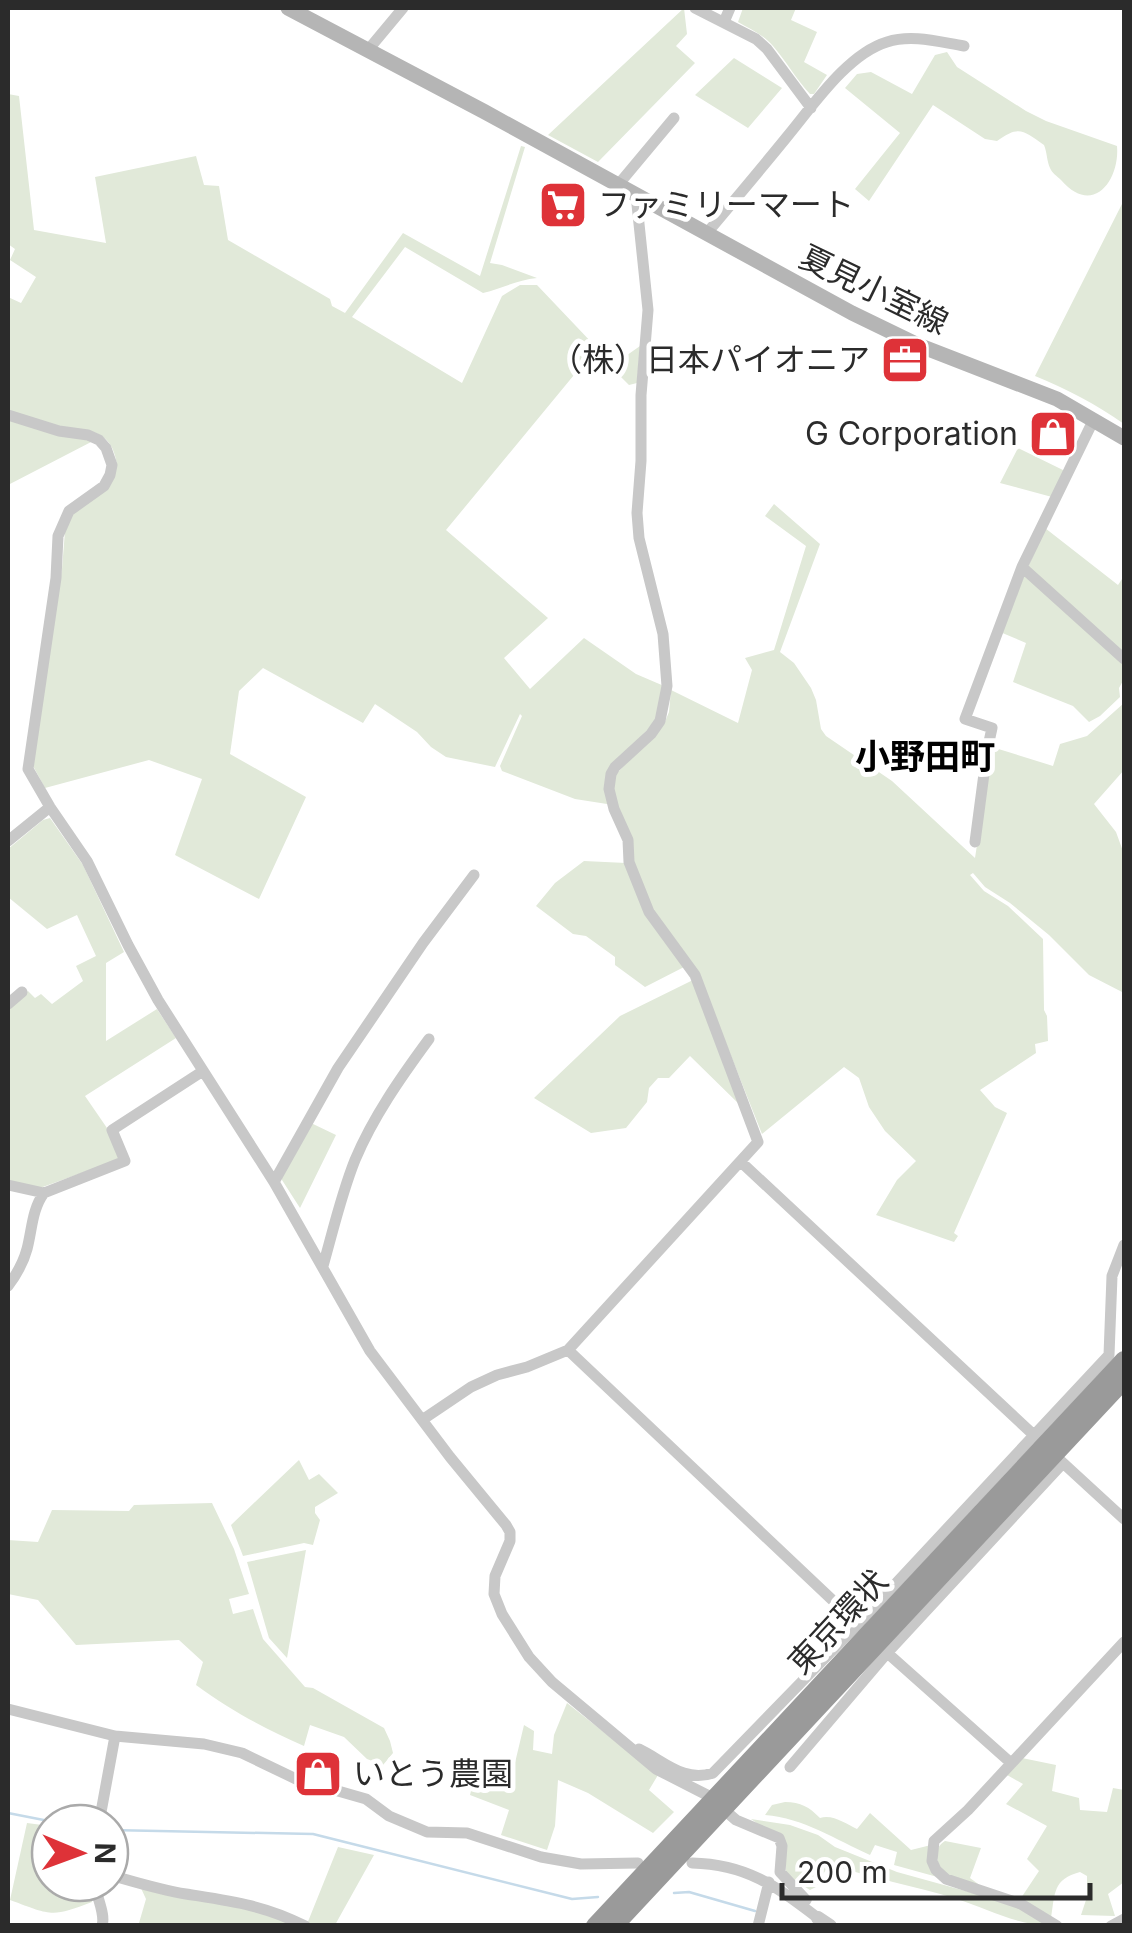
<svg xmlns="http://www.w3.org/2000/svg" width="1132" height="1933" viewBox="0 0 1132 1933" font-family="Inter,'Noto Sans JP',sans-serif">
  <rect width="100%" height="100%" fill="#fff"/>
  <path fill="#e1e9d9" d="M684 8 687 34 676 46 695 63 598 162 548 135Z
    M743 8H796L791 20 817 32 804 62 827 75 814 94H810C796 79 786 61 773 46 764 35 750 29 738 22Z
    M947 52 957 67 1026 111 1046 121 1117 146C1120 180 1093 217 1061 180 1057 176 1052 173 1050 168 1047 162 1047 152 1044 145 1023 130 1019 125 997 141L985 139 933 105 869 201 855 189 900 133 845 88 857 74 871 72 912 94 935 55Z
    M734 58 782 88 748 128 695 95Z
    M8 94 19 96 34 230 106 243 95 177 196 156 204 185 219 186 228 240 330 299 332 306 345 313 403 233 480 276 521 146 525 147 490 263 502 265 537 278C518 280 502 288 483 293L405 247 352 317 462 383 502 296 520 285H537L613 365 640 346 637 383 629 385 615 371 609 374 588 358 446 530 548 618 504 658 530 689 584 638 636 674 664 686 657 720 612 767 607 804 575 799 502 771 500 766 522 716 520 714 495 767 446 757 431 747 417 732 375 704 363 723 263 668 239 691 230 754 306 797 259 899 175 855 202 779 149 760 45 788 32 764 62 569 65 531 71 516 117 464C111 425 84 432 55 425 39 421 23 415 8 411V297L21 303 36 277 10 260 15 249 8 244Z
    M1124 200V424C1096 404 1067 389 1035 376Z
    M8 419 93 441 8 485Z
    M1018 448 1065 471 1052 497 1000 483Z
    M774 504 820 544 780 652 794 663 811 688 816 700 821 729 826 736 892 781 975 858 992 747 1053 766 1060 744 1087 736 1124 703V770L1094 804 1116 832 1124 854V993L1089 975 1049 935 1010 903 985 887 973 873 970 875 984 891 1008 906 1043 939 1044 1010 1047 1016 1048 1041 1035 1044 1036 1053 980 1090 995 1107 1007 1113 954 1233 958 1236 954 1242 876 1215 897 1180 916 1161 885 1131 869 1107 859 1078 844 1067 762 1134 714 1013 651 910 633 862 613 789 615 775 664 724 669 712 671 690 738 723 752 670 745 658 774 650 806 546 765 516Z
    M1045 528 1118 585 1124 576V679L1119 688 1120 697 1100 716 1089 722 1073 706 1013 682 1026 643 1000 632Z
    M50 818 83 865 124 952 106 963V1041L157 1009 176 1038 85 1096 107 1128 120 1159 40 1188 8 1182V1009L28 991 35 998 41 994 52 1004 83 981 76 966 96 956 77 915 47 929 8 897V849L43 820Z
    M584 861 626 863 686 966 645 987 615 965V957L586 936 573 934 536 906 555 883Z
    M693 980 742 1107 690 1056 669 1078H658L649 1088 647 1102 626 1128 591 1133 534 1098 620 1016Z
    M311 1123 336 1135 300 1208 282 1180V1175Z
    M299 1460 309 1480 319 1474 338 1493 315 1507V1513L320 1520 313 1545 304 1543 243 1556 231 1525Z
    M212 1503 234 1549 249 1594 229 1599 233 1614 253 1609 263 1639 305 1687 313 1688 384 1728 390 1741 393 1753 383 1765 367 1759 344 1737 310 1725 304 1746C263 1728 232 1711 196 1685L203 1662 179 1640 76 1645 38 1600 8 1594V1540L38 1542 52 1510 129 1511 134 1505Z
    M306 1550 287 1658 269 1638 247 1562Z
    M567 1703 658 1775 649 1790 674 1812 653 1833 588 1793 558 1780 555 1826 547 1850 501 1835 509 1810 470 1795 479 1758 514 1767 524 1725 534 1731 533 1750 552 1754 554 1735Z
    M1022 1758 1056 1765 1052 1791 1079 1798 1080 1810 1107 1812 1113 1788 1124 1790V1882L1108 1894 1115 1916 1081 1915 1087 1897V1876L1080 1872C1053 1879 1055 1893 1051 1918L1021 1898 1039 1871 1027 1859 1047 1826 1006 1804 1023 1784 1007 1775Z
    M785 1802C801 1802 809 1807 820 1818 833 1814 846 1824 857 1829L870 1813 911 1850 931 1845 941 1878 894 1865 897 1852 875 1845 870 1855C836 1840 804 1818 765 1815L772 1805Z
    M751 1819 790 1825 818 1835 835 1847 897 1872 1020 1906 1046 1925C1017 1925 985 1908 957 1899 915 1886 871 1878 829 1864L816 1887 810 1890 786 1875 785 1843Z
    M27 1823 50 1826 48 1883 92 1888V1902C51 1918 51 1915 10 1900Z
    M945 1841 981 1848 970 1878 985 1889 962 1882 940 1870C937 1857 933 1849 945 1841Z
    M338 1847 374 1855 335 1925H309L307 1924Z
    M140 1886 252 1907 300 1925 174 1926 139 1923 146 1899Z"/>
  <g fill="none" stroke-linecap="round" stroke-linejoin="round">
    <path stroke="#c5dae9" stroke-width="2.5" d="M8 1813 59 1823
      M110 1830 313 1834 572 1899 598 1897
      M674 1893 689 1892 755 1911"/>
    <path stroke="#c8c8c8" stroke-width="11" d="M695 8 756 39 767 49 811 108
      M724 22 730 8
      M368 50 403 8
      M618 185 674 118
      M706 234C733 202 760 170 786 138 812 107 847 54 887 42 912 34 939 42 964 46
      M8 415 59 431 88 435 99 440 106 448 112 465 110 475 104 486 69 511 58 536 56 578 28 769 50 807 87 861 128 945 158 1000 274 1182 370 1351 450 1457 506 1525 510 1532V1541L495 1576 494 1594 502 1614 529 1657 552 1682 656 1769 707 1795 736 1820 779 1838 782 1846 780 1872 806 1900 802 1905
      M1022 567 1124 659
      M8 841 50 807
      M975 842 987 751 992 728 965 719 1022 567 1094 419
      M8 1004 22 992
      M741 1162 1037 1438
      M274 1182 338 1068 423 943 474 875
      M8 1185 44 1193
      M323 1266C333 1231 341 1195 355 1160 373 1117 401 1077 429 1039
      M8 1286C17 1274 23 1264 27 1249 32 1230 32 1209 44 1193L125 1161 112 1130 203 1071
      M568 1350 863 1629
      M422 1420 471 1387 497 1375 527 1367 568 1350 758 1142 695 975 649 912 629 862 628 840 614 809 609 789 611 774 615 767 651 734 660 721 667 686 663 634 639 538 637 513 641 461V395L648 310 636 195
      M1050 1451 1124 1519
      M875 1642 1011 1763
      M8 1709 115 1736 204 1744 242 1753 296 1779 366 1799 389 1816 427 1832 467 1833 541 1857 581 1864 638 1863
      M639 1749C664 1761 684 1783 713 1773L858 1624 1109 1355 1112 1276 1124 1245
      M790 1767 888 1652 1063 1463
      M99 1823 115 1736
      M692 1863C747 1864 777 1887 818 1918
      M110 1875C135 1882 160 1890 186 1894 230 1901 264 1905 305 1926
      M95 1883C96 1897 106 1914 102 1926
      M758 1926 769 1882
      M1057 1926 1021 1904 946 1879 936 1870 932 1861 934 1841 968 1810 1124 1642
      M1111 1926 1124 1919"/>
    <path stroke="#c8c8c8" stroke-width="14" d="M818 1918 830 1926"/>
    <path stroke="#b5b5b5" stroke-width="15" d="M288 8 485 112 852 313 918 345 1057 399 1124 438"/>
    <path stroke="#9a9a9a" stroke-width="18" d="M595 1926 1124 1360
      M614 1926 1124 1380"/>
  </g>
  <defs>
    <g id="supermarket-square" transform="scale(2.5)"><rect x="-9" y="-9" width="18" height="18" rx="4" fill="#de3238" stroke="#fff"/><path d="M-6-5.5h2.5l.6 2H6L4.5 2H-2.5L-4.4-4H-6ZM-1.5 3.2a1.3 1.3 0 1 0 .1 0ZM3 3.2a1.3 1.3 0 1 0 .1 0Z" fill="#fff"/></g>
    <g id="office-square" transform="scale(2.5)"><rect x="-9" y="-9" width="18" height="18" rx="4" fill="#de3238" stroke="#fff"/><path d="M-6-3h4V-5.5h4V-3h4V5H-6ZM-1-4.5V-3h2v-1.5ZM-6 0V1H6V0Z" fill="#fff"/></g>
    <g id="shop-square" transform="scale(2.5)"><rect x="-9" y="-9" width="18" height="18" rx="4" fill="#de3238" stroke="#fff"/><path d="M-5-2.5h2.3a2.7 3.5 0 0 1 5.4 0H5L5.5 6h-11ZM-1.5-2.5h3a1.5 2.3 0 0 0-3 0Z" fill="#fff"/></g>
  </defs>
  <g fill-rule="evenodd">
    <use href="#supermarket-square" x="563" y="205"/>
    <use href="#office-square" x="905" y="360"/>
    <use href="#shop-square" x="1053" y="434"/>
    <use href="#shop-square" x="318" y="1774"/>
  </g>
  <g text-anchor="middle" stroke-width="10" stroke-linejoin="round" paint-order="stroke">
    <g font-size="32" fill="#2b2b2b" stroke="#fff" text-anchor="start">
      <text x="598" y="216">ファミリーマート</text>
      <text x="870" y="371" text-anchor="end">（株）日本パイオニア</text>
      <text x="1018" y="445" text-anchor="end">G Corporation</text>
      <text x="353" y="1785">いとう農園</text>
    </g>
    <g font-size="32" fill="#2b2b2b" stroke="#fff">
      <text transform="translate(874 290) rotate(26)" y="11">夏見小室線</text>
      <text transform="translate(838 1622) rotate(-47)" y="11">東京環状</text>
    </g>
    <g font-size="35" font-weight="bold" fill="#000" stroke="#fff">
      <text x="925" y="769">小野田町</text>
    </g>
  </g>
  <rect width="1132" height="1933" fill="none" stroke="#2b2b2b" stroke-width="20"/>
  <g transform="translate(80 1853) rotate(91)"><circle r="48" fill="#ffffff" stroke="#aaaaaa" stroke-width="2.5"/>
  <path d="M0-8L18 38L0 25L-18 38Z" fill="#de3238"/>
  <text y="-15" font-size="28" font-weight="bold" text-anchor="middle" fill="#2b2b2b">N</text>
  </g>
  <path d="M782 1883v15h308v-15" fill="none" stroke="#2b2b2b" stroke-width="5"/>
  <text x="797" y="1883" font-size="30" fill="#2b2b2b" stroke="#ffffff" stroke-width="8" paint-order="stroke">200 m</text>
</svg>
